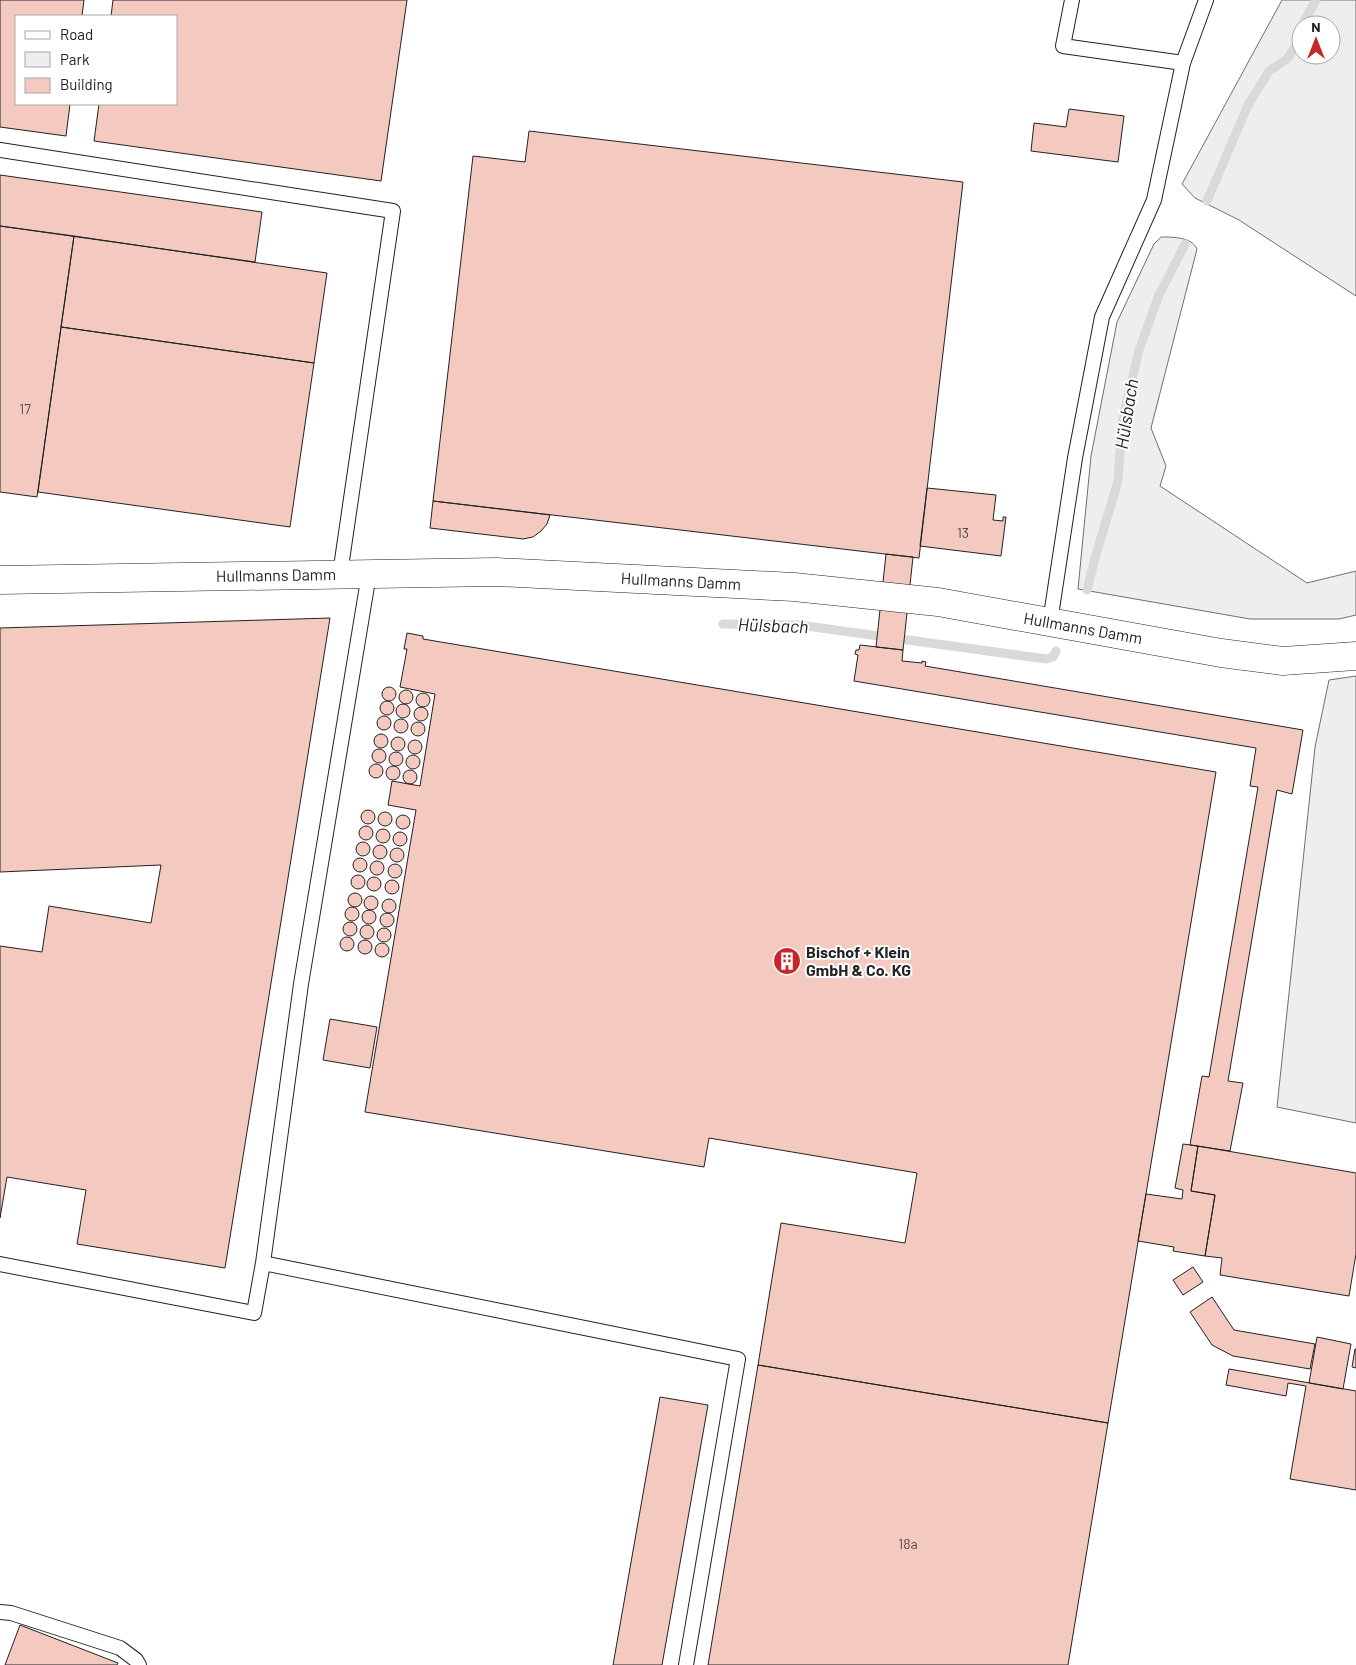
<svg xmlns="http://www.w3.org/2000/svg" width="1356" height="1665" viewBox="0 0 1356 1665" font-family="Barlow,sans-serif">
  <rect width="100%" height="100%" fill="#fff"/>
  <path fill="#eee" stroke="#6f6f6f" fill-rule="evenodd" d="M1282 0H1356V296L1239 220 1195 198 1182 184ZM1301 25H1331V55H1301Z
    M1161 237C1173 237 1192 237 1197 249L1151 428 1166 466 1160 486 1307 583 1356 571V615L1339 619H1250L1078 589 1091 456 1117 322 1154 244Z
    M1356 676V1123L1277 1107 1315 747 1329 680Z"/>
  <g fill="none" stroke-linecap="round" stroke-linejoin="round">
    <path stroke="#d9d9d9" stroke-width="9" d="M1302 25 1316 0
      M1207 201 1248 105 1269 71 1287 59 1298 42 1301 26
      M1087 590 1095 558 1118 481 1122 422 1139 350 1159 295 1185 244
      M723 624 799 625 1046 659 1053 657 1056 651"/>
  </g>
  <path fill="#f3c9c0" stroke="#222" d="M0 0H84L82 16H16V104H70L66 136 0 127Z
    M113 0H407L381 181 94 141 99 104H176V16H111Z
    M1069 109 1124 116 1118 162 1031 151 1034 123 1066 127Z
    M529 131 963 182 919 558 433 501 473 156 525 162Z
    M0 175 262 212 255 262 0 226Z
    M0 226 74 236 37 497 0 492Z
    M74 236 327 273 314 363 61 327Z
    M61 327 314 363 290 527 38 492Z
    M927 488 996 495 993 520 1003 521V517H1006L1001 556 920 546Z
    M433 501 550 515 547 524 541 531 533 537 523 539 430 528Z
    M886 554 913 557 903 650 876 647Z
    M330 618 225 1268 77 1244 86 1190 7 1177 0 1218V946L42 952 49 906 151 923 161 865 0 872V628Z
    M407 633 423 636V639L1216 772 1108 1423 758 1365 781 1223 905 1243 917 1173 709 1138 704 1167 365 1112 416 810 388 805 392 781 420 786 435 694 400 687 407 649H404Z
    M860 645 903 650 902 661 922 663V661L926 662 925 666 1303 730 1292 794 1277 790 1228 1081 1243 1083 1230 1151 1190 1145 1202 1076 1209 1077 1258 787 1250 786 1256 748 854 681 858 655 855 654 856 650H859Z
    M382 694a7 7 0 1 1 14 0a7 7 0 1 1-14 0Z
    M399 697a7 7 0 1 1 14 0a7 7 0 1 1-14 0Z
    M416 700a7 7 0 1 1 14 0a7 7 0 1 1-14 0Z
    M380 708a7 7 0 1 1 14 0a7 7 0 1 1-14 0Z
    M396 711a7 7 0 1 1 14 0a7 7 0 1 1-14 0Z
    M414 714a7 7 0 1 1 14 0a7 7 0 1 1-14 0Z
    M377 723a7 7 0 1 1 14 0a7 7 0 1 1-14 0Z
    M394 726a7 7 0 1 1 14 0a7 7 0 1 1-14 0Z
    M411 729a7 7 0 1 1 14 0a7 7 0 1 1-14 0Z
    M374 741a7 7 0 1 1 14 0a7 7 0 1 1-14 0Z
    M391 744a7 7 0 1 1 14 0a7 7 0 1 1-14 0Z
    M408 747a7 7 0 1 1 14 0a7 7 0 1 1-14 0Z
    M372 756a7 7 0 1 1 14 0a7 7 0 1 1-14 0Z
    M389 759a7 7 0 1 1 14 0a7 7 0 1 1-14 0Z
    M406 762a7 7 0 1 1 14 0a7 7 0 1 1-14 0Z
    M369 771a7 7 0 1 1 14 0a7 7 0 1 1-14 0Z
    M386 773a7 7 0 1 1 14 0a7 7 0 1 1-14 0Z
    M403 777a7 7 0 1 1 14 0a7 7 0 1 1-14 0Z
    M361 817a7 7 0 1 1 14 0a7 7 0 1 1-14 0Z
    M378 819a7 7 0 1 1 14 0a7 7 0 1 1-14 0Z
    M396 822a7 7 0 1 1 14 0a7 7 0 1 1-14 0Z
    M359 833a7 7 0 1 1 14 0a7 7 0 1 1-14 0Z
    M376 836a7 7 0 1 1 14 0a7 7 0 1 1-14 0Z
    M393 839a7 7 0 1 1 14 0a7 7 0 1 1-14 0Z
    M356 849a7 7 0 1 1 14 0a7 7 0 1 1-14 0Z
    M373 852a7 7 0 1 1 14 0a7 7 0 1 1-14 0Z
    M390 855a7 7 0 1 1 14 0a7 7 0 1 1-14 0Z
    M353 865a7 7 0 1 1 14 0a7 7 0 1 1-14 0Z
    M370 868a7 7 0 1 1 14 0a7 7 0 1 1-14 0Z
    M388 871a7 7 0 1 1 14 0a7 7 0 1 1-14 0Z
    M351 882a7 7 0 1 1 14 0a7 7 0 1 1-14 0Z
    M367 884a7 7 0 1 1 14 0a7 7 0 1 1-14 0Z
    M385 887a7 7 0 1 1 14 0a7 7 0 1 1-14 0Z
    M348 900a7 7 0 1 1 14 0a7 7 0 1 1-14 0Z
    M364 903a7 7 0 1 1 14 0a7 7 0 1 1-14 0Z
    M382 906a7 7 0 1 1 14 0a7 7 0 1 1-14 0Z
    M345 914a7 7 0 1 1 14 0a7 7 0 1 1-14 0Z
    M362 917a7 7 0 1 1 14 0a7 7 0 1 1-14 0Z
    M380 920a7 7 0 1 1 14 0a7 7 0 1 1-14 0Z
    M343 929a7 7 0 1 1 14 0a7 7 0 1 1-14 0Z
    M360 932a7 7 0 1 1 14 0a7 7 0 1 1-14 0Z
    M377 935a7 7 0 1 1 14 0a7 7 0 1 1-14 0Z
    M340 944a7 7 0 1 1 14 0a7 7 0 1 1-14 0Z
    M358 947a7 7 0 1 1 14 0a7 7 0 1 1-14 0Z
    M375 950a7 7 0 1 1 14 0a7 7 0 1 1-14 0Z
    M330 1019 377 1027 370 1068 323 1060Z
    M1183 1144 1198 1146 1191 1191 1215 1195 1205 1256 1173 1251 1174 1247 1138 1241 1146 1194 1182 1199 1183 1190 1175 1188Z
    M1198 1146 1356 1173V1254L1349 1296 1220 1275 1222 1258 1205 1256 1215 1195 1191 1191Z
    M1193 1267 1203 1282 1183 1295 1173 1280Z
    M1212 1297 1234 1330 1315 1344 1310 1369 1233 1356 1212 1345 1190 1312Z
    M1317 1337 1351 1344 1343 1389 1309 1383Z
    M1355 1349H1356V1368L1352 1367Z
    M758 1365 1108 1423 1068 1665H708Z
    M1229 1369 1356 1391V1490L1290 1479 1306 1386 1288 1383 1286 1396 1226 1385Z
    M660 1397 708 1405 662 1665H613Z
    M20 1625 118 1663 117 1665H5Z"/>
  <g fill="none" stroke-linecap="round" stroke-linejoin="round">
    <g stroke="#222" stroke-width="16">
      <path id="lane" d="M1072 0 1063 46 1183 63
        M0 150 393 211 340 574
        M1050 622 1075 458 1102 317 1154 200 1183 63 1206 0
        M263 1263 301 984 369 574
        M0 1264 254 1313 263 1263 738 1359 686 1665
        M0 1612 11 1613 120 1648 136 1660 139 1665"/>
    </g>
    <g stroke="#222" stroke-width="29">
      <path id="street" d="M0 580 496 572 794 587 938 602 1221 653 1283 661 1356 656"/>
    </g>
    <use href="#lane" stroke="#fff" stroke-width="14"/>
    <use href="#street" stroke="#fff" stroke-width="28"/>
  </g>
  <defs>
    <g id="building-disc" transform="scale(1.4375)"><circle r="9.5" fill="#c62828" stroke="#fff"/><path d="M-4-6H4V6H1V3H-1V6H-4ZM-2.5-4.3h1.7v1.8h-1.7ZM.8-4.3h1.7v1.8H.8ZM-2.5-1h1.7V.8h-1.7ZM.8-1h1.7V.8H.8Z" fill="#fff"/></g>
  </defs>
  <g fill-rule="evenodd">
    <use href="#building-disc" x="787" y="961"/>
  </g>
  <g text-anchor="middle" stroke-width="4" stroke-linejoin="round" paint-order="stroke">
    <g font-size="14" fill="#564c4a">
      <text x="25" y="414">17</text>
      <text x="963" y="538">13</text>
      <text x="908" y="1549">18a</text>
    </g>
    <g font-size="16" fill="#222" stroke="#fff">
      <text transform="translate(276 575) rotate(-1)" y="6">Hullmanns Damm</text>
      <text transform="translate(681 581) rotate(3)" y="6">Hullmanns Damm</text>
      <text transform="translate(1083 628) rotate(10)" y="6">Hullmanns Damm</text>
    </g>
    <g font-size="16" font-weight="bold" fill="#222" stroke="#fff" text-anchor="start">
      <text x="806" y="958">Bischof + Klein<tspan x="806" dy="18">GmbH &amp; Co. KG</tspan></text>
    </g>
    <g font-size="18" font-style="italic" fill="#222" stroke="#fff">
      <text transform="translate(1127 414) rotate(-81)" y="6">Hülsbach</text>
      <text transform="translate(773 626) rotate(2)" y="6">Hülsbach</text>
    </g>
  </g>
  <rect x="15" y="15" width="162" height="90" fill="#ffffff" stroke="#a7a7a7"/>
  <rect x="25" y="31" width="25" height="8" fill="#ffffff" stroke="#a7a7a7"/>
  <text x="60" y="40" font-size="15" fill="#222222">Road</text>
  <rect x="25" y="52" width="25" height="15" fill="#eeeeee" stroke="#a7a7a7"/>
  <text x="60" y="65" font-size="15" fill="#222222">Park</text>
  <rect x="25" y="78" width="25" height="15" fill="#f3c9c0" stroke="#a7a7a7"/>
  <text x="60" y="90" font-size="15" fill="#222222">Building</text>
  <g transform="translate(1316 40)"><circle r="24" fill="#ffffff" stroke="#a7a7a7"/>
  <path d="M0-4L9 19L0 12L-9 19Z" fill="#c62828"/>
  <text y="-8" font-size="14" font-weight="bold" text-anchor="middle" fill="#222222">N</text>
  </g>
</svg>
